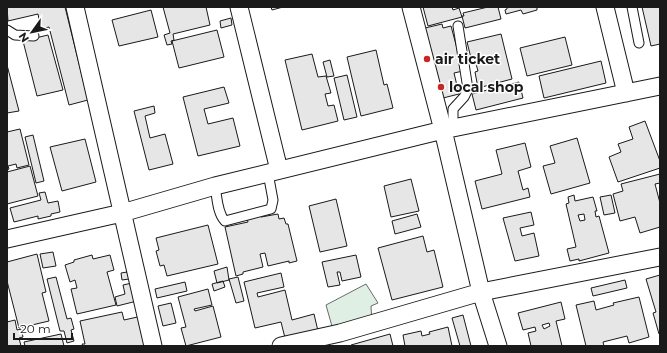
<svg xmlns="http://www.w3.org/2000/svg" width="667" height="353" viewBox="0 0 667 353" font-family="Montserrat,sans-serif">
  <rect width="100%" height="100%" fill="#fff"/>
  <path fill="#e0efe3" stroke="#6a6a6a" d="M366 284 378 303 371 306 372 324 333 330 326 305Z"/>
  <path fill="#e6e6e6" stroke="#1a1a1a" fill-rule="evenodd" d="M7 7H65L88 100 69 105 49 27 41 29 38 14 8 21Z
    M163 7H206L210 25 173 34 174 40 171 41 172 44 167 45 164 35 170 33Z
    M271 7H283L272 10Z
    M423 7H452L453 10 459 8 462 17 428 26Z
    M488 7H498L501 19 465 28 462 16H464L463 13Z
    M507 7H537V10L523 14 521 10 506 14 505 10 507 9Z
    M642 7H660V44L651 46Z
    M151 10 158 37 119 46 112 20Z
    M231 18 232 25 221 28 220 21Z
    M442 24 443 28 451 26 463 71 454 73 459 94 443 98 425 28Z
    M217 30 224 57 179 68 172 41Z
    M501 34 512 79 478 88 475 72 478 71 474 57 471 58 467 42Z
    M48 35 63 90 37 96 23 41Z
    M565 37 572 65 527 76 520 48Z
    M376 50 384 85 387 84 393 108 361 116 347 57Z
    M312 54 318 77 326 76 331 93 325 94 328 106 334 105 338 121 302 130 285 60Z
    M330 60 334 76 327 77 323 62Z
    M601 61 606 83 544 98 539 76Z
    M7 65 19 111 7 113Z
    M347 75 357 117 344 120 334 78Z
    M519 82 523 98 476 110 472 94Z
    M224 87 229 103 204 109 208 124 233 118 240 146 198 156 183 97Z
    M154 106 155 113 145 116 150 138 165 134 173 164 149 170 134 111Z
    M645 121 660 161V168L618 182 609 157 621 152 618 144 633 139 629 127Z
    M20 129 29 165 17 168 16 164 8 166 9 169 7 170V132Z
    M33 135 44 181 36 183 25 137Z
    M577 138 590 183 551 194 543 166 555 163 550 146Z
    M85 139 96 182 62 191 50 147Z
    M525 143 531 167 518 171 523 190 528 188 530 197 482 209 475 181 502 174 496 150Z
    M30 166 38 196 7 204V172Z
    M660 174V183L655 184 660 203V227L640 233 635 217 620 221 613 194 623 191 621 184Z
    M411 179 419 211 391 217 384 186Z
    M45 192 48 203 58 201 60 212 51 214V216L38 219V216L14 222 10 208 41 200 39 193Z
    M574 195 575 201 593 197 597 211H595L596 217 599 216 609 253 579 261V259L570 261 567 249 576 247 566 204 569 203 568 197ZM584 214 585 220 580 221 578 215Z
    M611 195 615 213 604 215 600 197Z
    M336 199 347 246 320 252 309 206Z
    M531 212 534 225 520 228 522 236 534 233 539 256 515 261 503 218Z
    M260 214 261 217 278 214 279 219 284 218 286 224H288L297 261 289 263V261L268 266 265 253 260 254 263 267 243 272V274L236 276 225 227 248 222 247 218Z
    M417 214 421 227 395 234 392 221Z
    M208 225 218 264 167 276 164 265 160 266 156 251 159 250 156 238Z
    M423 236 427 252 434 250 443 287 392 300 378 248Z
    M53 252 56 266 43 268 40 254Z
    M37 254 46 292 42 293 49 321 19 328 7 281V262Z
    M92 255 93 259 110 255 114 270 107 272 116 305 77 314 71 289 77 288 75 280 70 282 65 265 74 262V260Z
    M356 255 361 277 342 281 340 272H337L340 285 328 287 322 262Z
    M227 267 229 280 217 283 214 271Z
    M127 272 129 279 122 280 121 273Z
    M281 273 284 287 257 293 258 297 285 290 292 320 314 314 318 331 285 338 281 322 255 328 244 282Z
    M660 275V333L659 334 653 313 656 312 646 279Z
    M56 277 67 319 71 318 74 329 71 330 74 341 67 343 64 331H60L47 279Z
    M238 277 244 301 236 303 229 279Z
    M625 280 627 288 593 296 591 288Z
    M223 281 225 287 214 291 212 284Z
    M185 282 187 291 157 298 155 289Z
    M132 283 137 301 117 306 115 297 125 294 123 285Z
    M208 289 212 305 194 309 195 311 213 306 221 337 186 346 181 328 186 327 178 297Z
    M639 297 649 337 629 343 627 336 603 342 604 346H586L576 305 594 301 596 310 614 305 613 303Z
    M561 302 565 319 556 321 562 346H531L528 333 536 331 535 327 523 330 518 313ZM549 323 550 326 544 329 542 325Z
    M171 303 176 323 163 326 158 306Z
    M122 312 124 320 142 316 149 346H83L82 344H85L80 321Z
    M463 315 471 346H460L452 318Z
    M15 320 17 330 21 329 23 337 19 338 21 346H7V322Z
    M448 327 452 346H405L403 335 421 331 422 336 430 334 429 332Z
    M61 334 64 346H25L24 342Z
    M390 334 393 346H351V345Z"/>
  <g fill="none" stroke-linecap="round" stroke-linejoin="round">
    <g stroke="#1a1a1a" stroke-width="11">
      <path id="lane" d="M632 7 639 43
        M7 30 15 35 34 36
        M453 128V109L464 97 468 89 458 26
        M215 186C217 196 217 213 225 221L271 209 273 200 268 173"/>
    </g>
    <g stroke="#1a1a1a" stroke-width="19">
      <path id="street" d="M75 7 153 346
        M239 7 279 170
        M411 7 443 130 481 292 498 346
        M605 7 626 93
        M7 239 122 213 215 186 443 130 660 86
        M281 346 340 333 481 292 660 257"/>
    </g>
    <use href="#lane" stroke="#fff" stroke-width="9"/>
    <use href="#street" stroke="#fff" stroke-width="17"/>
  </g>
  <g fill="#c62828" stroke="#fff" stroke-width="1.5">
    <circle cx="427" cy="59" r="4"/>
    <circle cx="441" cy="87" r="4"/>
  </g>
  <g text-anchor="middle" stroke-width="3" stroke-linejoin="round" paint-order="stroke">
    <g font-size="14" font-weight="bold" fill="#1a1a1a" stroke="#fff" text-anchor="start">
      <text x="435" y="64">air ticket</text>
      <text x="449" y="92">local shop</text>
    </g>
  </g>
  <rect width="667" height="353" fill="none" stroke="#1a1a1a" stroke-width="16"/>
  <g transform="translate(32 32) rotate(237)" stroke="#ffffff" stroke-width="3" paint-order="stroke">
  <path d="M0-3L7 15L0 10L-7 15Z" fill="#1a1a1a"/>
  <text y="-6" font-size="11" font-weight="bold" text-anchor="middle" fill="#1a1a1a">N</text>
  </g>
  <path d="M14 333v6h58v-6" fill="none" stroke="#1a1a1a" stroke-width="2"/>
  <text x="20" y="333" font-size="12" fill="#1a1a1a" stroke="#ffffff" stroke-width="3" paint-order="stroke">20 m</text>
</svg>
